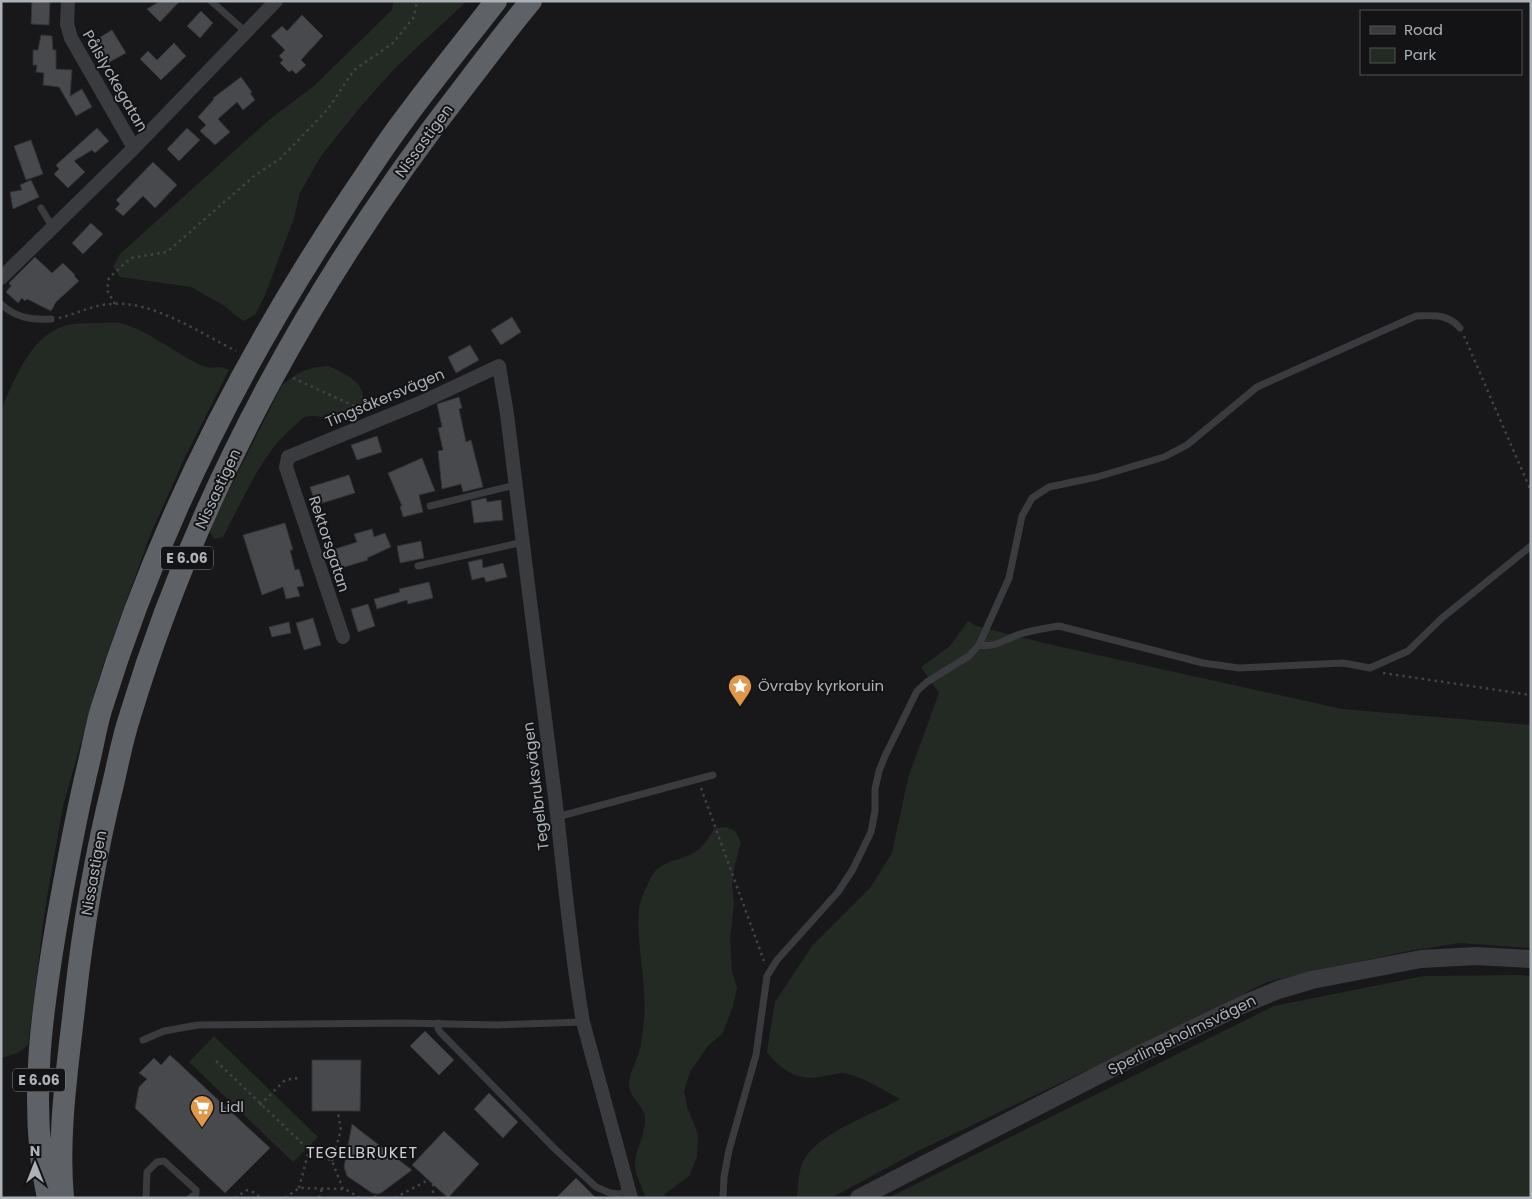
<svg xmlns="http://www.w3.org/2000/svg" width="1532" height="1199" viewBox="0 0 1532 1199" font-family="Poppins,sans-serif">
  <rect width="100%" height="100%" fill="#18181a"/>
  <path fill="#232a23" d="M393 1H467L396 67 362 105 321 156 300 193 293 221 265 295 255 315 243 321 223 305 191 287 120 277 113 267 120 254 270 119 314 86 392 10Z
    M97 323C104 323 113 322 120 323 151 331 175 354 203 366 213 370 218 364 229 370L185 457 151 533 102 668 63 806 45 909 28 1045C17 1055 14 1053 1 1059V410C16 377 32 330 73 324 81 323 89 323 97 323Z
    M329 366C342 372 363 381 363 397 363 402 360 408 358 412 350 416 342 419 332 418 323 418 314 414 305 417 301 419 297 424 293 427 261 454 243 500 223 537L214 539 210 532 214 520 282 385C299 372 307 367 329 366Z
    M968 621 976 626 1048 644 1342 709 1531 725V948L1459 943 1409 951 1267 982 1193 1020 918 1151 831 1198H797C798 1185 798 1171 804 1160 817 1133 875 1114 900 1099 887 1092 858 1074 843 1073 836 1073 827 1076 820 1077 797 1081 780 1069 767 1052L775 1002 812 946 870 888 892 853 908 778 939 693 921 667 950 646Z
    M726 827 735 831 741 842 734 869 732 886 734 903 730 939 732 971 737 988 733 1006 723 1033 708 1046 690 1072 684 1091 687 1107 698 1134 697 1157 689 1176 665 1194 663 1198H646C642 1188 636 1176 635 1165 635 1149 646 1135 645 1118 644 1105 629 1098 629 1085 629 1073 636 1063 639 1052 642 1042 643 1029 644 1019 647 982 636 946 639 909 640 900 647 886 651 877 661 858 684 862 699 849 705 844 710 835 715 828Z
    M1519 975 1531 976V1198H888L1274 1006 1424 976Z
    M214 1036 318 1137 293 1162 189 1062Z"/>
  <path fill="#47494c" stroke="#323336" d="M32 1H50L49 25 31 24Z
    M160 1H180L160 22 147 9Z
    M201 11 213 23 200 38 187 26Z
    M302 15 323 36 301 60 306 65 296 74 292 70 289 72 280 63 283 60 279 56 285 50 271 36 282 26 287 31Z
    M112 30 126 53 106 64 92 42Z
    M41 35 52 36 53 50H56V69L72 70 70 96 82 89 92 107 76 116 59 87 43 85 44 73 36 72 37 65H33V50H38Z
    M174 43 186 56 161 80 140 59 148 51 157 60Z
    M241 77 252 92 250 93 255 100 243 110 237 102 218 119 230 132 215 145 200 131 206 125 198 117 214 99 213 98Z
    M97 128 109 141 95 153 92 150 74 161 85 172 68 188 54 174 59 169 56 165Z
    M187 128 200 140 179 161 167 149Z
    M31 140 43 174 26 180 14 146Z
    M153 162 177 185 155 208 143 196 123 216 115 209 120 204 116 200Z
    M31 180 39 197 13 209 10 192 22 190 20 185Z
    M91 223 103 234 83 254 72 243Z
    M35 257 52 273 63 263 75 275 74 276 79 281 56 302 51 311 27 299 25 301 22 298 18 303 6 292 11 286 9 283Z
    M512 317 521 332 501 345 491 330Z
    M470 345 479 360 456 373 448 357Z
    M459 397 462 408 459 409 466 442 471 440 483 487 463 492 461 484 442 489 438 451 443 450 438 428 442 427 437 404Z
    M377 436 382 452 357 460 351 445Z
    M422 458 435 491 419 495 423 512 403 517 400 506H402L388 473Z
    M349 475 355 493 316 505 310 487Z
    M486 498 487 502 501 500 503 520 474 523 471 501Z
    M285 523 293 550H290L295 570 299 569 304 586 297 587 300 596 286 599 283 587 262 595 243 535Z
    M372 529 374 537 385 533 391 547 367 558 368 560 338 569 332 550 357 542 354 534Z
    M421 541 424 558 400 563 397 546Z
    M482 559 483 568 503 563 507 577 486 582 484 577 472 580 468 562Z
    M429 582 433 598 408 604 407 600 377 609 374 599 400 592 399 589Z
    M368 604 375 626 358 632 351 609Z
    M313 618 321 645 304 650 296 623Z
    M289 622 291 633 272 637 269 627Z
    M425 1031 454 1060 439 1075 410 1046Z
    M170 1055 270 1148 225 1193 135 1108 139 1087 147 1079 139 1073 154 1058 161 1065Z
    M312 1060H361L360 1111H312Z
    M489 1093 518 1122 503 1138 474 1109Z
    M352 1124 362 1132 412 1170 381 1193 377 1194 372 1193 347 1176 344 1167Z
    M444 1131 479 1164 448 1198 412 1165Z
    M576 1178 596 1198H556Z"/>
  <g fill="none" stroke-linecap="round" stroke-linejoin="round">
    <path stroke="#404246" stroke-width="2.5" stroke-dasharray="2.5 4" stroke-linecap="butt" d="M115 304 107 290 109 278 131 258 167 252 253 177 281 158 328 109 354 70 393 43 414 17 417 1
      M59 318C76 314 93 305 111 304 152 300 200 333 236 351
      M1464 336 1531 491
      M293 378 365 411
      M1383 673 1531 695
      M701 788 764 961
      M216 1061 309 1150 332 1161 343 1189
      M260 1105 285 1080 298 1078
      M332 1161 341 1130 338 1113
      M433 1184V1198
      M299 1188 309 1150
      M235 1198 247 1190 253 1192 261 1198
      M285 1198 299 1188 345 1189 360 1198
      M319 1198 322 1188
      M375 1198 376 1193
      M395 1198 428 1180"/>
    <path stroke="#3a3b3f" stroke-width="7" d="M211 1 246 32
      M41 208 53 228
      M1 304C16 318 31 320 51 319
      M430 506 515 485
      M418 566 523 542
      M979 645 1009 578 1022 516 1032 498 1049 487 1097 477 1164 457 1187 445 1257 387 1416 316C1434 316 1447 313 1460 328
      M557 817 713 775
      M438 1023V1029L441 1033 555 1149 596 1187 610 1193 619 1194 629 1191
      M143 1040 164 1031 198 1025 403 1023 497 1025 583 1022
      M146 1198 147 1172 157 1162 164 1161 196 1190V1194L190 1198
      M723 1198 724 1177 729 1150 756 1055 767 976 777 960 838 892 853 869 871 832 875 811V789L879 771 885 756 917 691 927 682 969 656 979 645C994 648 1006 639 1020 634 1033 630 1046 628 1059 626L1203 663 1239 668 1343 663 1370 668 1408 651 1442 618 1531 546"/>
    <path stroke="#3a3b3f" stroke-width="14" d="M68 1 67 24 71 38 134 148
      M1 278 134 148 276 1
      M343 637 286 467 288 457 422 402 499 366 507 414C522 542 539 669 555 797 564 872 570 948 583 1022L631 1198"/>
    <path stroke="#3a3b3f" stroke-width="18" d="M859 1198 1120 1064 1244 1004 1278 990 1312 980 1421 959 1476 956 1531 959"/>
    <path stroke="#5e6266" stroke-width="22" d="M48 1198C27 1105 43 1002 59 910 68 860 77 811 89 762 93 745 96 727 101 710 158 524 249 347 358 186 373 164 387 142 403 121 433 80 465 41 496 1
      M63 1198C57 1133 68 1065 75 1000 83 926 96 852 114 780 119 758 123 737 130 716 200 484 321 269 470 79 490 53 510 26 531 1"/>
  </g>
  <defs>
    <g id="sight-pin" transform="scale(1.25)"><path d="M0 17L-7.5 6A9.5 9.5 0 1 1 7.5 6Z" fill="#e0974a" stroke="#131315"/><path d="M0-6L1.8-2.2L6-1.7L2.9 1.2L3.7 5.4L0 3.3L-3.7 5.4L-2.9 1.2L-6-1.7L-1.8-2.2Z" fill="#fff"/></g>
    <g id="supermarket-pin" transform="scale(1.25)"><path d="M0 17L-7.5 6A9.5 9.5 0 1 1 7.5 6Z" fill="#e0974a" stroke="#131315"/><path d="M-6-5.5h2.5l.6 2H6L4.5 2H-2.5L-4.4-4H-6ZM-1.5 3.2a1.3 1.3 0 1 0 .1 0ZM3 3.2a1.3 1.3 0 1 0 .1 0Z" fill="#fff"/></g>
  </defs>
  <g fill-rule="evenodd">
    <use href="#sight-pin" x="740" y="686"/>
    <use href="#supermarket-pin" x="202" y="1107"/>
  </g>
  <g text-anchor="middle" stroke-width="4" stroke-linejoin="round" paint-order="stroke">
    <g fill="#131315" stroke="#7e8287" stroke-width="1">
      <rect x="161" y="546.5" width="52" height="23" rx="4"/>
      <rect x="13" y="1068.5" width="52" height="23" rx="4"/>
    </g>
    <g font-size="14" font-weight="bold" fill="#acb2b8">
      <text x="187" y="563">E 6.06</text>
      <text x="39" y="1085">E 6.06</text>
    </g>
    <g font-size="15" fill="#acb2b8" stroke="#131315">
      <text transform="translate(115 81) rotate(60)" y="5">Pålslyckegatan</text>
      <text transform="translate(424 141) rotate(-54)" y="5">Nissastigen</text>
      <text transform="translate(385 398) rotate(-23)" y="5">Tingsåkersvägen</text>
      <text transform="translate(218 489) rotate(-65)" y="5">Nissastigen</text>
      <text transform="translate(329 544) rotate(72)" y="5">Rektorsgatan</text>
      <text transform="translate(536 786) rotate(-97)" y="5">Tegelbruksvägen</text>
      <text transform="translate(94 873) rotate(-80)" y="5">Nissastigen</text>
      <text transform="translate(1182 1035) rotate(-26)" y="5">Sperlingsholmsvägen</text>
    </g>
    <g font-size="15" fill="#acb2b8" stroke="#131315" text-anchor="start">
      <text x="758" y="691">Övraby kyrkoruin</text>
      <text x="220" y="1112">Lidl</text>
    </g>
    <g font-size="16" letter-spacing="1" fill="#ccd0d5" stroke="#131315">
      <text x="362" y="1158">TEGELBRUKET</text>
    </g>
  </g>
  <rect width="1532" height="1199" fill="none" stroke="#acb2b8" stroke-width="5"/>
  <rect x="1360" y="10" width="162" height="65" fill="#131315" stroke="#505356"/>
  <rect x="1370" y="26" width="25" height="8" fill="#3a3b3f" stroke="#505356"/>
  <text x="1404" y="35" font-size="15" fill="#acb2b8">Road</text>
  <rect x="1370" y="48" width="25" height="15" fill="#232a23" stroke="#505356"/>
  <text x="1404" y="60" font-size="15" fill="#acb2b8">Park</text>
  <g transform="translate(35 1164)" stroke="#131315" stroke-width="4" paint-order="stroke">
  <path d="M0-4L9 19L0 12L-9 19Z" fill="#acb2b8"/>
  <text y="-8" font-size="14" font-weight="bold" text-anchor="middle" fill="#acb2b8">N</text>
  </g>
</svg>
